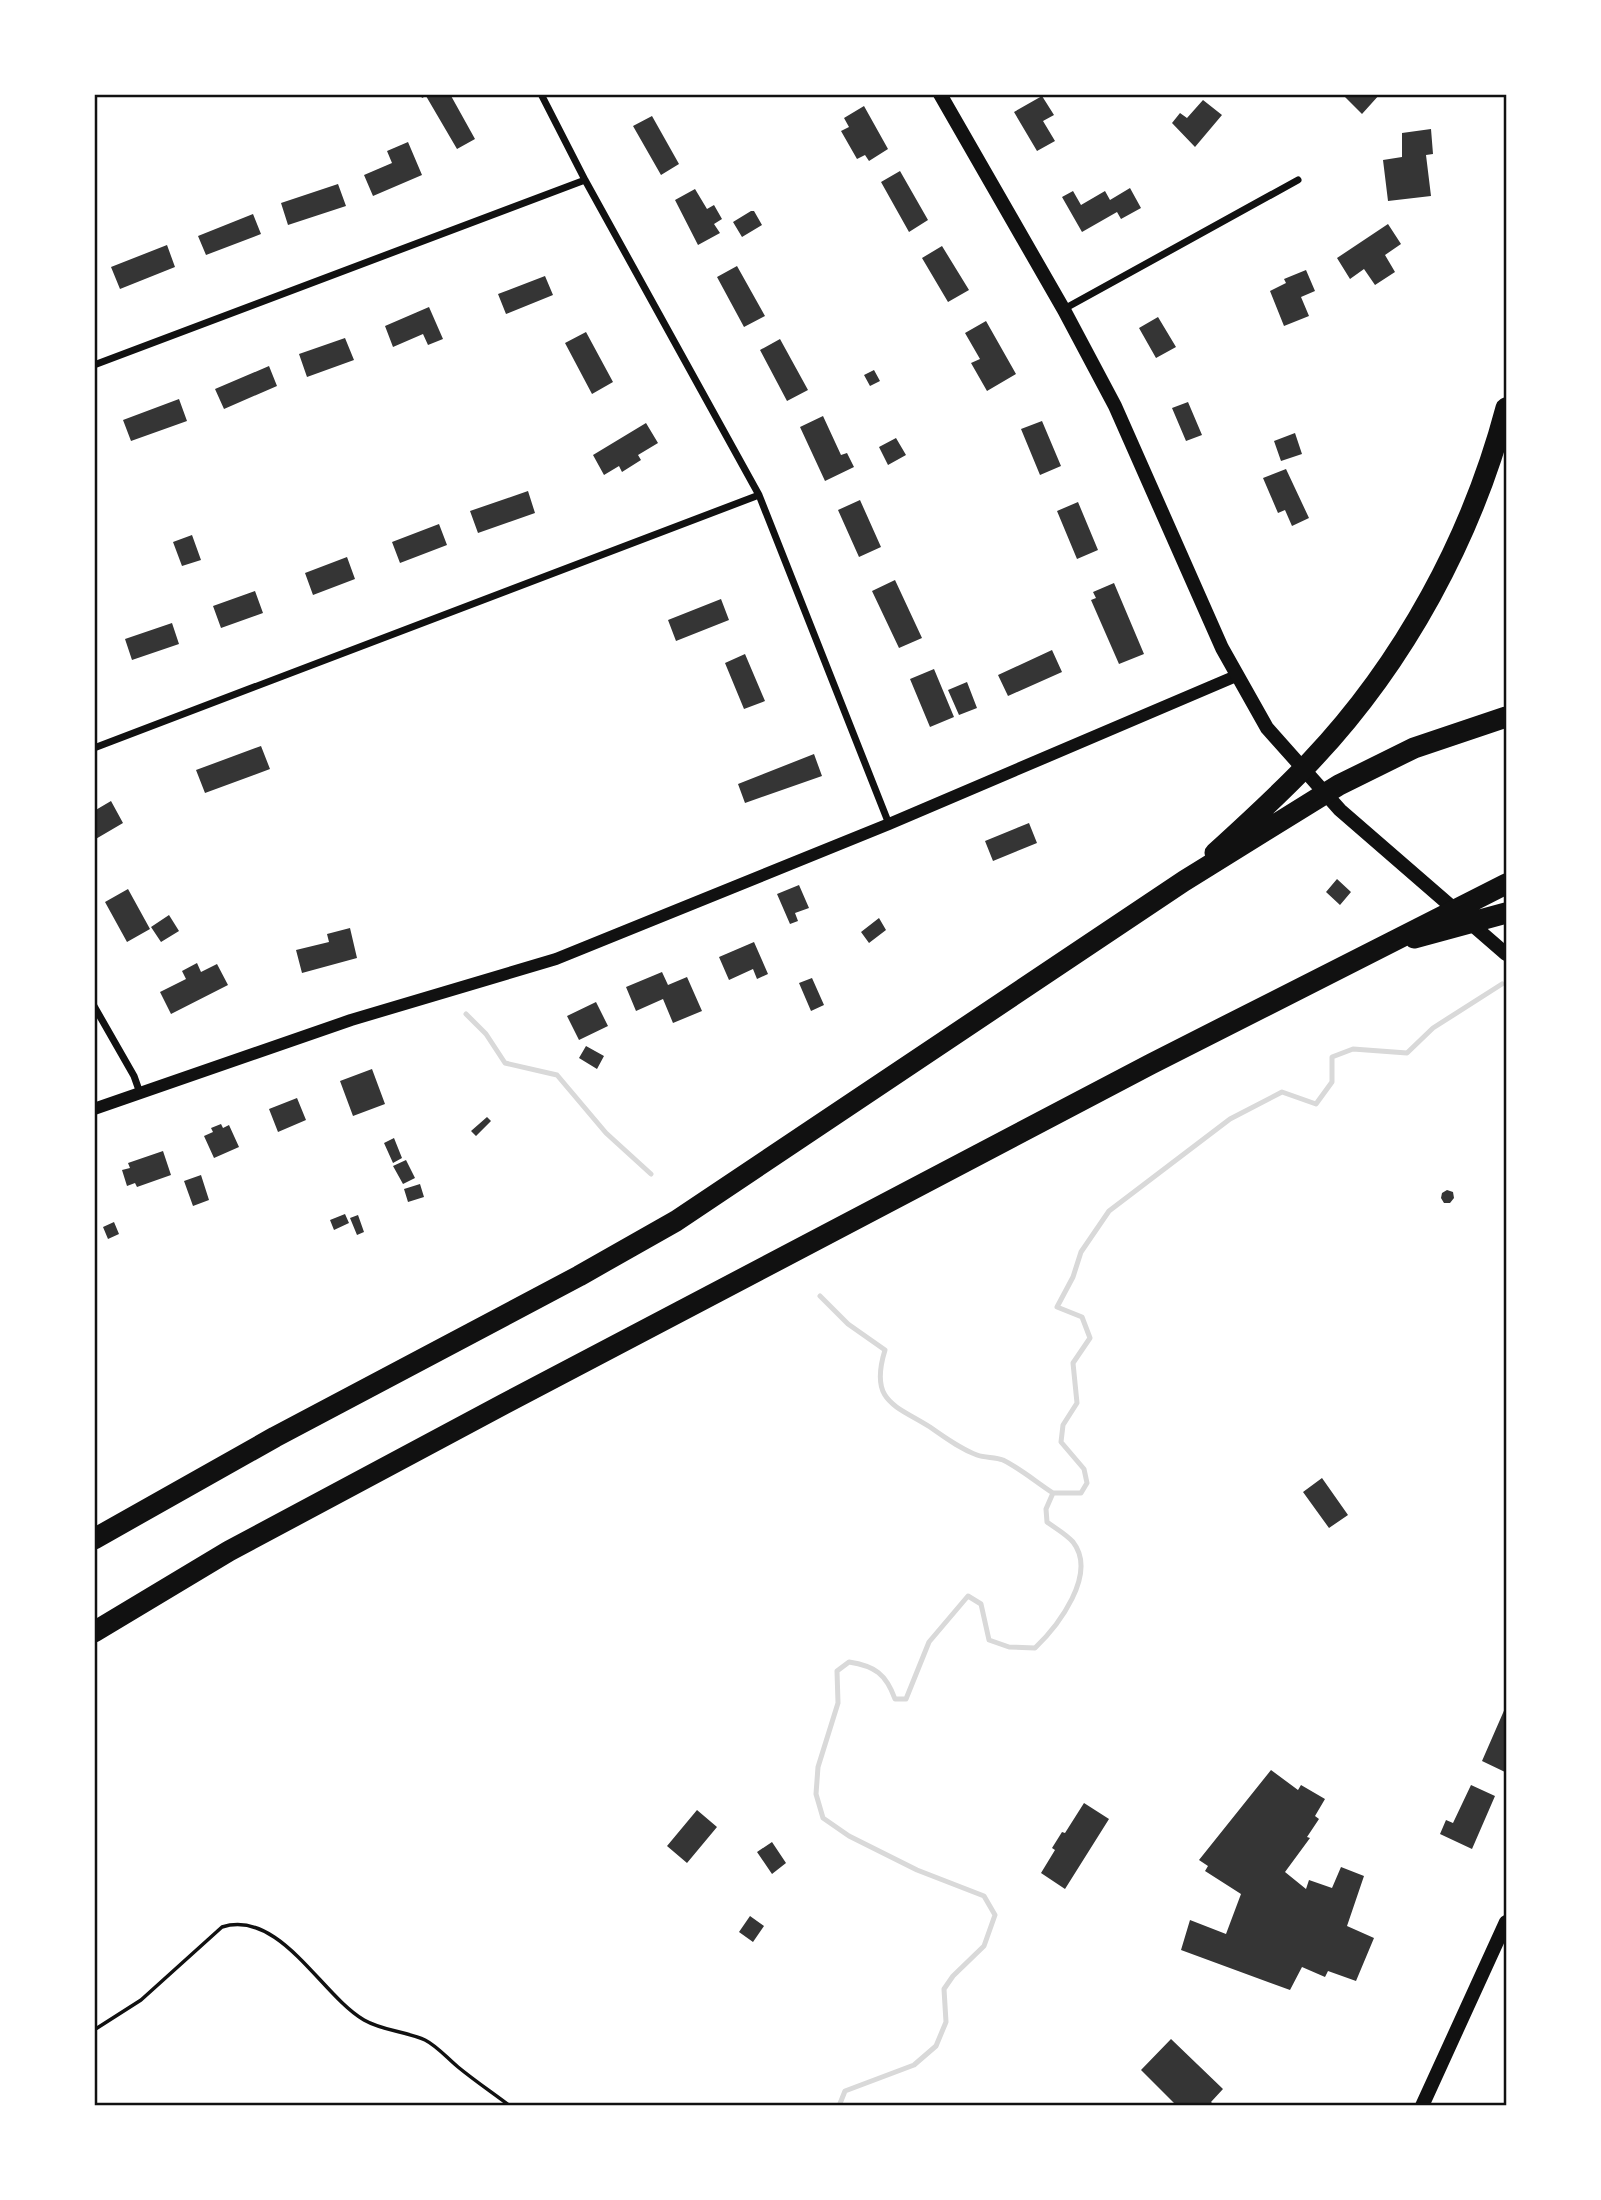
<svg xmlns="http://www.w3.org/2000/svg" width="1601" height="2200" viewBox="0 0 1601 2200" font-family="Manrope,sans-serif">
  <rect width="100%" height="100%" fill="#fff"/>
  <g fill="none" stroke-linecap="round" stroke-linejoin="round">
    <path stroke="#d9d9d9" stroke-width="5" d="M466 1014 486 1034 505 1063 557 1075 606 1133 651 1174
      M820 1296 848 1324 885 1350C869 1402 895 1405 930 1427 946 1438 959 1448 977 1455 985 1458 995 1457 1003 1460 1021 1469 1036 1482 1053 1493
      M839 2106 845 2091 914 2065 936 2046 946 2022 944 1989 953 1976 984 1946 995 1915 984 1896 917 1870 849 1836 823 1818 816 1794 818 1767 838 1703 837 1671 849 1662C875 1666 886 1674 895 1699H906L929 1642 968 1596 981 1604 989 1640 1009 1647 1035 1648C1058 1626 1098 1574 1073 1542 1066 1534 1055 1528 1047 1522L1046 1509 1053 1493H1081L1087 1483 1084 1469 1061 1442 1063 1425 1077 1403 1073 1363 1090 1338 1082 1317 1057 1307 1073 1277 1081 1252 1109 1211 1230 1119 1282 1092 1316 1104 1332 1082V1057L1353 1049 1407 1053 1433 1028 1502 984"/>
  </g>
  <path fill="#353535" d="M420 94H450L475 139 457 149 426 96 422 98Z
    M1342 94H1380L1362 114Z
    M1042 96 1054 115 1043 121 1055 141 1037 151 1014 112Z
    M1203 100 1222 115 1195 147 1172 123 1180 113 1187 118Z
    M864 106 888 149 869 161 865 155 857 159 841 131 849 127 844 118Z
    M652 116 679 164 661 175 633 126Z
    M1431 129 1433 154 1426 155 1431 196 1388 201 1383 160 1402 157V133Z
    M408 142 422 175 373 196 364 175 392 163 387 151Z
    M900 171 928 220 909 232 881 182Z
    M338 184 346 206 288 225 281 203Z
    M1130 188 1141 208 1121 219 1117 212 1082 232 1062 197 1073 191 1081 205 1105 191 1110 200Z
    M695 189 707 209 714 205 722 219 714 224 720 233 698 245 675 200Z
    M751 211H754L762 225 742 237 733 222Z
    M253 214 261 234 206 255 198 236Z
    M1388 224 1401 244 1385 255 1395 272 1375 285 1364 269 1350 279 1337 258Z
    M167 245 175 267 120 289 111 267Z
    M942 246 969 290 948 302 922 258Z
    M737 266 765 316 744 327 717 277Z
    M1306 270 1315 291 1301 297 1309 316 1284 326 1270 291 1286 283 1284 279Z
    M545 276 553 295 506 314 498 294Z
    M429 307 443 339 428 345 423 334 393 347 385 326Z
    M1158 317 1176 347 1156 358 1139 328Z
    M986 321 1016 374 987 391 971 363 980 359 965 333Z
    M586 332 613 382 592 394 565 343Z
    M345 338 354 360 307 377 299 354Z
    M780 339 808 390 787 401 760 350Z
    M269 366 277 386 224 409 215 389Z
    M874 370 880 381 870 386 864 375Z
    M179 399 187 421 131 441 123 420Z
    M1188 402 1202 435 1186 441 1172 408Z
    M823 416 841 455 847 453 854 467 825 481 800 427Z
    M1042 421 1061 466 1040 475 1021 429Z
    M646 423 658 443 638 455 641 460 622 472 619 466 604 475 593 455Z
    M1295 433 1302 454 1281 461 1274 441Z
    M896 438 906 455 888 465 879 447Z
    M1286 469 1309 518 1292 526 1285 510 1278 513 1263 478Z
    M528 491 535 513 478 533 470 511Z
    M860 500 881 547 859 557 838 510Z
    M1078 502 1098 550 1077 559 1057 511Z
    M439 524 447 545 400 563 392 542Z
    M192 535 201 560 182 566 173 542Z
    M347 557 355 579 313 595 305 573Z
    M895 580 922 638 899 648 872 591Z
    M1114 583 1144 654 1119 664 1091 600 1096 598 1093 592Z
    M255 591 263 613 221 628 213 606Z
    M721 599 729 620 676 641 668 620Z
    M172 623 179 644 132 660 125 639Z
    M1052 650 1062 672 1008 696 998 675Z
    M745 654 765 701 744 709 725 663Z
    M934 669 954 717 930 727 910 679Z
    M967 682 977 708 959 715 948 690Z
    M261 746 270 769 205 793 196 770Z
    M814 754 822 776 745 803 738 784Z
    M111 801 123 823 94 840V811Z
    M1029 823 1037 843 993 861 985 841Z
    M1337 879 1351 892 1340 905 1326 892Z
    M799 885 809 908 795 913 798 921 790 924 777 894Z
    M128 889 150 929 127 942 105 902Z
    M169 915 179 931 161 942 151 927Z
    M879 918 886 930 869 943 861 932Z
    M350 928 357 958 302 973 296 950 329 942 327 934Z
    M754 942 768 974 757 979 753 969 729 980 719 957Z
    M197 963 201 972 217 964 228 985 171 1014 160 992 186 979 182 971Z
    M662 972 668 985 687 977 702 1011 673 1023 663 999 636 1011 626 987Z
    M812 978 824 1005 811 1011 799 983Z
    M596 1002 608 1026 579 1040 567 1016Z
    M586 1046 604 1056 597 1069 579 1058Z
    M372 1069 385 1104 353 1116 340 1081Z
    M297 1098 306 1120 278 1132 269 1109Z
    M487 1117 491 1121 476 1136 471 1131Z
    M221 1124 223 1128 229 1125 239 1147 214 1158 204 1136 213 1132 211 1128Z
    M394 1138 402 1158 393 1163 384 1143Z
    M163 1151 171 1175 137 1187 135 1183 127 1186 122 1170 130 1168 128 1163Z
    M406 1160 415 1178 403 1184 393 1166Z
    M201 1175 209 1200 193 1206 184 1181Z
    M420 1184 424 1197 408 1202 404 1189Z
    M1447 1190 1453 1192 1454 1198 1450 1203H1444L1441 1198 1442 1193Z
    M345 1214 349 1223 334 1230 330 1220Z
    M358 1215 364 1232 357 1235 350 1218Z
    M114 1222 119 1234 108 1239 103 1227Z
    M1322 1478 1348 1515 1329 1528 1303 1492Z
    M1506 1706V1770L1505 1772 1482 1761Z
    M1271 1770 1298 1790 1301 1785 1325 1799 1315 1816 1319 1819 1307 1837 1310 1838 1285 1872 1306 1889 1309 1880 1332 1888 1341 1867 1364 1876 1347 1926 1374 1938 1356 1981 1328 1971 1325 1977 1302 1967 1290 1990 1181 1950 1190 1920 1226 1934 1241 1894 1205 1871 1208 1866 1199 1860Z
    M1471 1785 1495 1796 1472 1849 1440 1834 1446 1820 1453 1823Z
    M1084 1803 1109 1819 1065 1889 1041 1873 1055 1850 1052 1848 1062 1832 1065 1833Z
    M697 1810 717 1827 687 1863 667 1846Z
    M772 1842 786 1863 772 1874 757 1852Z
    M750 1916 764 1926 753 1942 739 1932Z
    M1171 2039 1223 2089 1211 2102 1215 2106H1177L1141 2070Z"/>
  <g fill="none" stroke-linecap="round" stroke-linejoin="round">
    <path stroke="#111" stroke-width="3.5" d="M94 2030 141 2000 222 1927C280 1909 321 1995 364 2020 383 2031 405 2031 425 2040 437 2046 447 2058 458 2067 475 2081 493 2093 510 2106"/>
    <path stroke="#111" stroke-width="7" d="M541 94 585 180 759 495 889 824
      M1064 309 1298 180
      M94 365 585 180
      M94 748 759 495
      M94 1006 134 1076 140 1093"/>
    <path stroke="#111" stroke-width="12" d="M94 1109 351 1020 556 959 889 824 1236 676"/>
    <path stroke="#111" stroke-width="14" d="M940 94 1064 310 1115 406 1222 648 1267 728 1340 810 1506 954
      M1422 2106 1506 1922"/>
    <path stroke="#111" stroke-width="21" d="M1215 853C1248 823 1281 793 1311 761 1404 663 1472 537 1506 408
      M1414 938 1506 913
      M94 1539 275 1437 579 1276 676 1221 1184 881 1339 785 1414 748 1506 717
      M94 1632 229 1551 504 1404 1151 1064 1506 884"/>
  </g>
  <rect width="1601" height="2200" fill="none" stroke="#ffffff" stroke-width="192"/>
  <rect x="96" y="96" width="1409" height="2008" fill="none" stroke="#111" stroke-width="2.5"/>
</svg>
